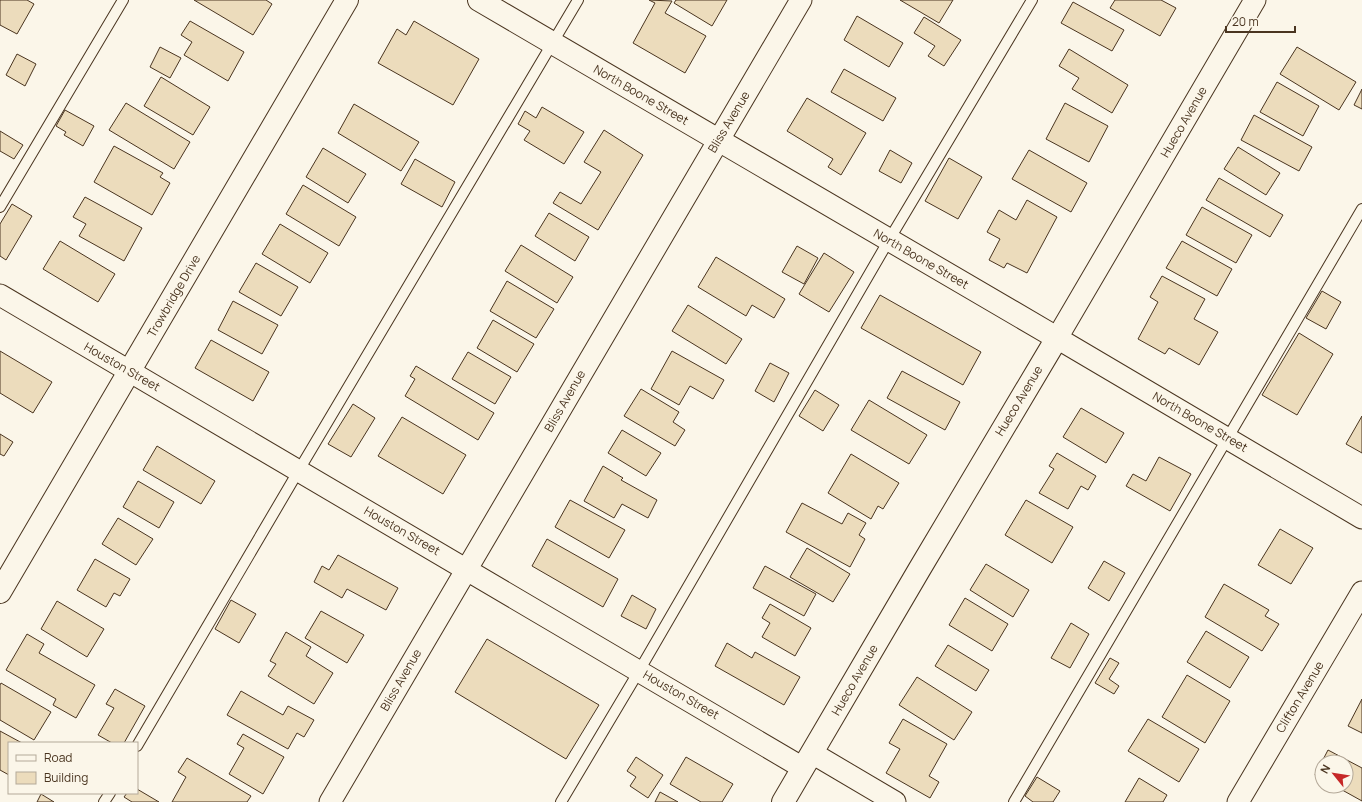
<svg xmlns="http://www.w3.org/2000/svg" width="1362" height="802" viewBox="0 0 1362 802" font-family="Manrope,sans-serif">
  <rect width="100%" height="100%" fill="#fbf6e9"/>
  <path fill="#ecdcbc" stroke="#4a3520" d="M0 0H27L34 4 17 34 0 25Z
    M194 0H266L272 4 253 35Z
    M649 0 672 1 665 13 706 36 685 73 633 43 655 3Z
    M676 0H727L712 26 674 3Z
    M900 0H953L939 23Z
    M1115 0H1161L1176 8 1160 36 1110 8Z
    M1073 2 1124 30 1112 51 1061 23Z
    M857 16 903 43 889 67 844 40Z
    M924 17 961 40 944 66 928 56 935 46 914 33Z
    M190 21 244 52 228 81 184 55 192 42 181 35Z
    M414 21 479 59 453 105 378 63 397 29 406 35Z
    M160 47 181 58 170 78 150 67Z
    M1297 47 1356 82 1339 110 1280 74Z
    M1069 49 1128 85 1112 113 1072 89 1079 78 1059 66Z
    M17 54 36 64 25 86 6 75Z
    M844 69 896 98 883 121 831 92Z
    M161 77 210 107 193 135 144 106Z
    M1277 82 1319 106 1303 136 1260 112Z
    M1362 89V109L1354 105Z
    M807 98 866 133 841 175 828 167 833 159 787 131Z
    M126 103 190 142 174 169 109 130Z
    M1065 103 1108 126 1089 162 1046 139Z
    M354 104 419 142 401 171 338 133Z
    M542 107 584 132 564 164 524 140 530 131 518 124 525 111 536 118Z
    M65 110 94 126 83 146 64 135 66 132 56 126Z
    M1254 115 1312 147 1299 171 1241 140Z
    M604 130 643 155 598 230 553 203 560 192 581 204 601 172 584 162Z
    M0 131 23 145 14 159 0 151Z
    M114 146 163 173 160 177 170 183 152 215 94 182Z
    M1238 147 1280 173 1266 195 1224 169Z
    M323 148 366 174 348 203 306 177Z
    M890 150 912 163 901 183 879 171Z
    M1029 150 1087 183 1071 212 1012 179Z
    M949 158 982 177 958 219 925 201Z
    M415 159 455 182 442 207 401 184Z
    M1219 178 1283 215 1270 237 1206 200Z
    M303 185 356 217 339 246 286 214Z
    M85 197 142 228 124 261 79 236 86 224 73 217Z
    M1027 200 1057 217 1027 273 1007 263 1004 268 989 260 1000 239 987 232 999 210 1016 220Z
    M12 204 32 216 6 260 0 256V224Z
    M1202 207 1252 235 1236 263 1186 235Z
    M549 213 589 237 575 261 535 236Z
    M280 224 328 253 310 283 262 254Z
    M60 241 115 274 98 302 43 269Z
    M1182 241 1232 269 1217 296 1166 268Z
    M521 245 573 277 557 303 505 271Z
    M797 246 818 258 804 284 782 272Z
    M824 253 854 272 829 312 799 294Z
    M716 257 785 299 774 318 752 305 746 316 698 287Z
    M256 263 298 287 281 316 239 292Z
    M1162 276 1205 299 1194 319 1218 332 1199 365 1169 348 1165 354 1138 339 1158 302 1150 297Z
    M507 281 554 309 536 338 490 311Z
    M1322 291 1341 302 1326 329 1306 318Z
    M880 295 981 352 963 385 861 328Z
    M233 301 278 325 262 354 218 330Z
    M688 305 742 339 726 364 672 331Z
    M493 320 534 344 517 372 477 348Z
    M1299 333 1333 354 1297 415 1262 395Z
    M211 340 269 372 253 401 195 368Z
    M0 351 52 382 33 413 0 393Z
    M672 351 724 380 713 399 690 386 679 405 651 389Z
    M468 352 511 377 495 404 452 379Z
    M770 363 789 373 774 402 755 391Z
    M416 366 494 413 478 440 405 396 415 379 410 376Z
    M902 371 960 402 945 430 887 398Z
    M641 389 679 412 673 422 685 430 675 446 624 416Z
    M815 390 839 405 823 431 799 416Z
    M869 400 927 435 909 464 851 430Z
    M353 404 375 418 351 457 328 444Z
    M1081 408 1124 433 1106 463 1063 437Z
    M1362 416V453L1346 444Z
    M402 417 466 455 443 494 378 456Z
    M622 430 661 453 646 476 608 453Z
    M0 434 13 442 4 456 0 454Z
    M157 446 215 481 201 504 143 470Z
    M1057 453 1096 476 1088 490 1081 486 1068 509 1039 493 1054 469 1049 466Z
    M851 454 899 483 883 509 878 506 871 519 828 493Z
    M1159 457 1191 474 1170 511 1126 486 1133 474 1146 481Z
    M603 466 623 478 621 480 657 500 648 518 622 504 614 518 584 501Z
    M138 481 174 502 159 528 123 507Z
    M570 500 625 530 609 558 555 527Z
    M1026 500 1073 527 1052 563 1005 535Z
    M802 503 842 524 848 513 866 523 859 535 865 539 850 567 786 532Z
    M118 518 153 539 136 565 102 544Z
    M1280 529 1313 548 1291 584 1258 565Z
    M547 539 618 579 603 607 532 566Z
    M807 548 850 574 833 602 790 577Z
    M338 555 398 588 386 610 347 589 342 598 314 582 322 566 329 570Z
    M95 559 130 579 120 596 114 593 106 607 77 590Z
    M1104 561 1125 573 1109 601 1088 588Z
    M986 564 1029 590 1013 617 970 590Z
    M765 566 816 594 804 616 753 588Z
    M1224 584 1269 610 1265 616 1279 624 1262 651 1205 617Z
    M632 595 656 609 646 629 621 616Z
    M965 598 1008 624 992 651 949 625Z
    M231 600 256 614 239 643 215 629Z
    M57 601 104 629 87 657 41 629Z
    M770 604 811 628 795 656 762 637 770 623 762 618Z
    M321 611 364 635 347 663 305 638Z
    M1071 623 1089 634 1070 668 1051 658Z
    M1206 631 1249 657 1230 688 1187 662Z
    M286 632 311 647 306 656 333 673 314 704 268 676 276 664 270 661Z
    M27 634 44 644 39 653 95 685 76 718 53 705 56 699 6 670Z
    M487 639 599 705 566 759 455 692Z
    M727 643 752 658 755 652 800 677 784 705 715 666Z
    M948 645 989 670 976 691 935 666Z
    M1110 658 1119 663 1109 679 1119 686 1114 694 1095 683Z
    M1187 675 1230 701 1205 743 1162 717Z
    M917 677 972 712 954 740 899 705Z
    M1 683 51 712 34 740 0 720V685Z
    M115 689 145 706 124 743H112L98 735 114 708 106 704Z
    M241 691 283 715 288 706 314 720 304 737 297 733 288 749 227 715Z
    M1362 699V733L1348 726Z
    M903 719 947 744 929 776 939 782 930 798 886 773 900 749 889 743Z
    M1148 719 1199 749 1179 782 1128 751Z
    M0 731 22 743H9V775L0 770Z
    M243 734 284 757 263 794 229 774 244 748 237 744Z
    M1328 750 1362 768V801L1335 786H1346V762H1322V779L1315 775Z
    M636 757 663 775 648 798 630 786 636 777 627 771Z
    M686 757 733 784 722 802H701L670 784Z
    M187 758 251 796 247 802H172L186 777 178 772Z
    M1037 777 1060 791 1053 802H1033L1025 796Z
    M1139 778 1167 795 1163 802H1125Z
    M137 789 159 802H132L124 797 127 793H137Z
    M660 792 678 802H655Z
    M41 794 54 802H37Z"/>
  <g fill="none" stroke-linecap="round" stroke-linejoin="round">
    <g stroke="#4a3520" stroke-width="12">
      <path id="service" d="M0 207 123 0
        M137 746 299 470 578 0
        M104 802 110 793
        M561 802 639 671 889 240 1032 0
        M1014 802 1362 209"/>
    </g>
    <g stroke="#4a3520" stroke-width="23">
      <path id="minor" d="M1255 0 1057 338 1362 518
        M0 295 803 768
        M812 753 895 802
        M330 802 801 0
        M1238 802 1362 592"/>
    </g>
    <g stroke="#4a3520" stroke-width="24">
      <path id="tertiary" d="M479 0 1057 338 919 570 783 802"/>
    </g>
    <g stroke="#4a3520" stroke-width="24">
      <path id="secondary" d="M0 592 347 0"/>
    </g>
    <use href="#service" stroke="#fbf6e9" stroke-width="10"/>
    <use href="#minor" stroke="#fbf6e9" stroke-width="21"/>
    <use href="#tertiary" stroke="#fbf6e9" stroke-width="22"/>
    <use href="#secondary" stroke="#fbf6e9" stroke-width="22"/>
  </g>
  <g text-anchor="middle" stroke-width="3" stroke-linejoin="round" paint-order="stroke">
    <g font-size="12" fill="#4a3520" stroke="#fbf6e9">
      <text transform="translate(641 95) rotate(30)" y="4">North Boone Street</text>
      <text transform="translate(729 122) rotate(-59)" y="4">Bliss Avenue</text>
      <text transform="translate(1184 122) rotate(-60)" y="4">Hueco Avenue</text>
      <text transform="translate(921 259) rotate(30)" y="4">North Boone Street</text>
      <text transform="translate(174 296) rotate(-60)" y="4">Trowbridge Drive</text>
      <text transform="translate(122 367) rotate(30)" y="4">Houston Street</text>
      <text transform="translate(565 401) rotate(-60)" y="4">Bliss Avenue</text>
      <text transform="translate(1019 401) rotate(-59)" y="4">Hueco Avenue</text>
      <text transform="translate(1200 422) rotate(30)" y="4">North Boone Street</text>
      <text transform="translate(402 531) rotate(30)" y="4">Houston Street</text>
      <text transform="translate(401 680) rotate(-60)" y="4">Bliss Avenue</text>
      <text transform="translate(855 680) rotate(-60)" y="4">Hueco Avenue</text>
      <text transform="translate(681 695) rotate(30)" y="4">Houston Street</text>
      <text transform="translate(1300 697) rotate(-59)" y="4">Clifton Avenue</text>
    </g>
  </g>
  <rect x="8" y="742" width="130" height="52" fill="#fbf6e9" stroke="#b4a999"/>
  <rect x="16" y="755" width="20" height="6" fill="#fbf6e9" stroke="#b4a999"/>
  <text x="44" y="762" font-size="12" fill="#4a3520">Road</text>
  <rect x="16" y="772" width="20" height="12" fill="#ecdcbc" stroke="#b4a999"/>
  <text x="44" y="782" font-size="12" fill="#4a3520">Building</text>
  <g transform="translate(1334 774) rotate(300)"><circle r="19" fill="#fbf6e9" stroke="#b4a999"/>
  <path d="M0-3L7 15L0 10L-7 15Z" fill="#c62828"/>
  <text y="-6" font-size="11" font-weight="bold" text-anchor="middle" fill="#4a3520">N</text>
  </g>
  <path d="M1226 26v6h69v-6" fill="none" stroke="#4a3520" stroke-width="2"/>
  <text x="1232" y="26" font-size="12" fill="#4a3520" stroke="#fbf6e9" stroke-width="3" paint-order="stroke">20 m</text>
</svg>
